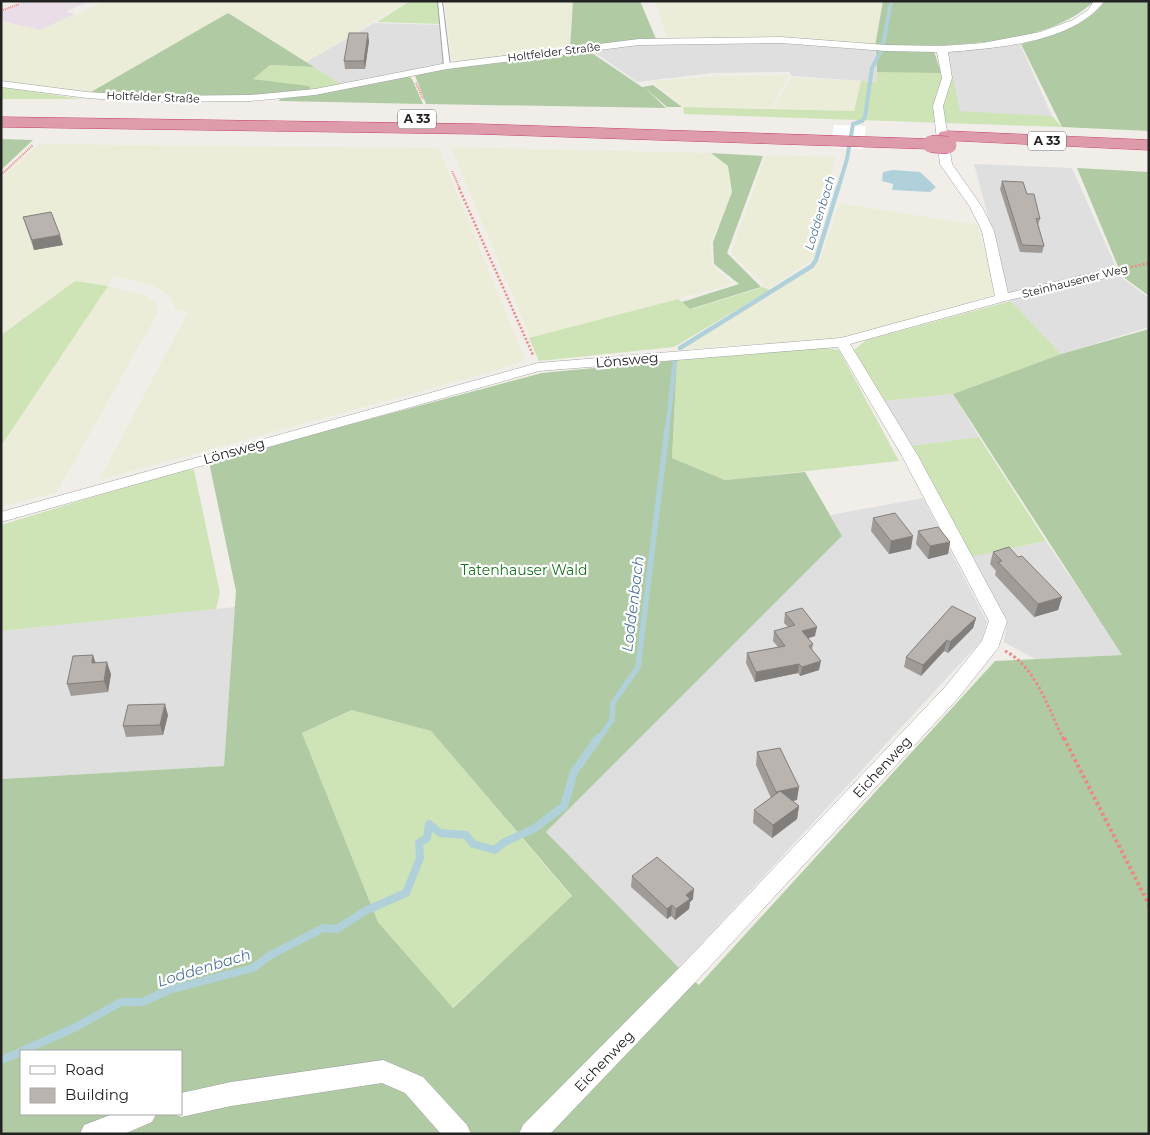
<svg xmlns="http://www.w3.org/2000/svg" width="1150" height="1135" viewBox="0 0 1150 1135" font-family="Montserrat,sans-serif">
  <rect width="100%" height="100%" fill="#f1eeea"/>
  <path fill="#e0dfdf" d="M374 23 441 25 445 65 342 85 306 62Z
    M773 43 875 50 878 82 792 76 789 72 713 73 637 82 591 50 647 44Z
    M1020 44 1052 116 960 112 948 52Z
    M974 164 1072 168 1120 276 1149 298V327L1061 354 1011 301Z
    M953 394 979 437 910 446 884 401Z
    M923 498 987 622 982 640 679 968 546 832 842 536 830 515Z
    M1046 541 1123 655 1035 659 1004 642 1007 621 970 557Z
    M235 607 224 766 1 779V631Z"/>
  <path fill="#e9dde7" d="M15 1H90L65 12 75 14 40 30 1 21V13L22 3Z"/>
  <path fill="#ecedd8" d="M106 1H409L306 62 228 13 91 92 1 82V21L40 30Z
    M445 1H573L570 49 463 62 451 59Z
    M655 1H883L875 46 764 37 667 39Z
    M789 75 771 108 683 107 652 81 718 76Z
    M792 77 861 81 854 111 773 108Z
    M39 144 439 148 525 360 494 371 99 480 188 312 176 310 170 297 154 286 113 276 108 286 145 296 157 303V314L57 492 1 507V446L107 286 75 281 1 334V179Z
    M451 147 711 153 728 166 732 192 710 244 712 265 733 284 530 338Z
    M766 155 835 157 816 257 769 289 731 253Z
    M839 203 978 225 997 294 840 339 675 350 821 259Z"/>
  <path fill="#cee4b7" d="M410 1H438L440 24 377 22Z
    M270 65 314 67 342 85 312 91 252 79Z
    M877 72H952L960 111 1052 116 1062 127 684 114 683 107 854 111 861 81 877 82Z
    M1 87 82 99H1Z
    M75 281 108 286 1 446V335Z
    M763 287 770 290 674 347 539 361 529 338 678 299 692 309Z
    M1011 301 1061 354 953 394 884 401 853 351 866 340Z
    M821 347 839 350 899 461 725 480 672 458 677 360Z
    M979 437 1046 541 970 557 910 446Z
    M185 469 194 470 220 593 216 609 1 631V525Z
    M353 710 431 731 572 897 452 1008 378 922 302 733Z"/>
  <path fill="#b0cba4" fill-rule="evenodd" d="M573 1H640L656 39 570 49Z
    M883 1H1094C1045 49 940 46 875 46Z
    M1105 1H1149V131L1062 127 1021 44C1052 36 1084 28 1105 1Z
    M228 13 314 67 270 65 253 79 309 86 312 91C238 98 165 97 91 92Z
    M876 50 934 51 941 73 877 72Z
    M589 51 642 87 653 85 682 107H667L644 87 666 108 426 104 414 73Z
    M408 76 412 79 423 104 279 101 280 99Z
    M1 139 33 140 1 170Z
    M711 153 763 156 727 253 761 287 690 309 682 302 739 284 714 264 713 242 732 192 728 166Z
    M1077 168 1149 172V296L1122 276Z
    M1149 329V1134H1V779L224 766 236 591 209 462 542 373 677 360 672 458 725 480 805 472 842 536 546 832 679 968 699 985 995 661 1122 655 953 394 1061 354ZM352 710 431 731 572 896 453 1008 378 922 302 733ZM21 1051H181V1114H21Z"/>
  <path fill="#b0d1d9" d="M893 170 920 172 936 187 930 192 892 190 893 184 882 181 883 172Z"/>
  <path fill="#fff" d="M834 125 866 126 863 149 830 147Z"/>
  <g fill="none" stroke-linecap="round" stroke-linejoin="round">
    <path stroke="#b0d1d9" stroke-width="4" d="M883 45 891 1
      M838 189 847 159 853 124 862 121 865 117 872 68 881 51"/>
    <path stroke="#b0d1d9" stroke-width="4.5" d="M680 348 812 266 816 260 838 188
      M667 431 675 361"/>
    <path stroke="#b0d1d9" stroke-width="5.5" d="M598 740 612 720 613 703 638 667 667 429"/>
    <path stroke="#b0d1d9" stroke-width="8" d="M22 1051 74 1028 121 1002H142L169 990 253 968 269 956 323 928 337 929 365 911 406 893 420 858 419 843 427 838 429 824 440 833 466 835 473 844 495 850 503 843 535 828 564 806 574 772 598 738
      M1 1060 21 1052"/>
    <g stroke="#a3a3a3" stroke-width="2">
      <path id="service" d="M438 1H442L450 66 447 68 444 66Z"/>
    </g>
    <g stroke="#a3a3a3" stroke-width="1">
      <path id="minor" d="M1094 1H1104C1074 43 995 48 948 52L952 78 943 106 952 164 982 207 994 231 1008 293 1114 268 1119 269 1121 272 1119 275 1005 301 850 344 918 456 1007 621 998 648 959 697 702 975 550 1134H519L523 1125 686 961 945 687 982 641 989 621 902 456 838 347 539 371 1 522V512L538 363 841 338 995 296 982 231 970 207 940 164 933 106 942 78 937 52 886 51 781 43 639 45 447 69 315 95 250 101 147 102 87 98 1 87V81L87 92 147 96 250 95 315 89 447 63 639 39 781 37 886 45 942 46 983 43 1040 32 1073 20 1088 10Z
        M383 1060 423 1077 467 1125 471 1134H441L405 1093 382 1083 231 1106 181 1117 173 1114H181V1093L231 1082Z
        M113 1114H156L152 1122 124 1134H80L84 1125Z"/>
    </g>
    <g stroke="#c73f72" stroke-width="1">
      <path id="motorway" d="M1 117 478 124 931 139 937 140 940 144 937 148 931 149 478 134 1 127Z
        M946 131 1149 140V150L940 140 937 136 940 132Z"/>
    </g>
    <path stroke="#ea8982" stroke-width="2" stroke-dasharray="1 1" stroke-linecap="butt" d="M1 11 19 4
      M416 83 423 99
      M452 171 460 189
      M1 175 33 145"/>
    <path stroke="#ea8982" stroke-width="2.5" stroke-dasharray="2 2" stroke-linecap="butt" d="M459 188 533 355
      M1127 268 1149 263"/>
    <path stroke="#ea8982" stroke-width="3" stroke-dasharray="2.5 2.5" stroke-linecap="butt" d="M1005 651C1036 666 1049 711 1064 740"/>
    <path stroke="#ea8982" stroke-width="4" stroke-dasharray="3 3" stroke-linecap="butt" d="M1064 738 1149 905"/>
    <use href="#service" fill="#fff" fill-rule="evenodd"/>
    <use href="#minor" fill="#fff" fill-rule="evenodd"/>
    <use href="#motorway" fill="#de9caa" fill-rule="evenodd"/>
    <g stroke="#c73f72" stroke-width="18" stroke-linecap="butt">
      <path id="motorway-bridge" d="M931 144 948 145"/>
    </g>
    <use href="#motorway-bridge" stroke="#de9caa" stroke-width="17"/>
  </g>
  <path fill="#a09b97" d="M369 41 365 69H345L344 61Z
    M1002 181 1027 194 1040 219 1038 225 1044 246 1042 253 1020 252 1000 189Z
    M23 217 63 245 34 250Z
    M873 518 911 549 889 554 871 531Z
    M918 531 950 542 948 554 928 559 916 544Z
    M993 552 1018 557 1062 597 1058 610 1034 617 995 575 996 571 990 564Z
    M785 613 815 636 808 638 813 644 812 650 819 670 800 676 798 673 755 682 746 663 747 653 778 647 773 641 774 631 788 627 784 623Z
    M976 618 973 628 948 653 944 651 921 676 904 667 906 657Z
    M95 663 111 674 108 692 71 696 67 684Z
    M168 715 163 735 126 737 123 726Z
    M757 752 797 800 793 801 799 806 797 819 772 838 753 823 754 810 771 798 756 765Z
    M632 876 693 899 690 902 689 909 675 920 671 916 667 919 631 887Z"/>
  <path fill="#827e7b" d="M368 33 369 41 365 69 364 61Z
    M60 235 63 245 34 250 32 240Z
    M913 536 911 549 889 554 891 541Z
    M950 542 948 554 928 559 930 546Z
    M1062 597 1058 610 1034 617 1038 604Z
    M976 618 973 628 948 653 950 642Z
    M817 627 815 636 800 641 802 631Z
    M947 640 944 651 921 676 923 665Z
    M93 655 97 667 92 663Z
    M821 661 819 670 800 676 802 667Z
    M107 662 111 674 108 692 104 681Z
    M799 664 798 673 755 682 756 672Z
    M165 704 168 715 163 735 160 725Z
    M799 787 797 800 774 804 776 792Z
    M799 806 797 819 772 838 773 825Z
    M694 889 693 899 690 902 689 909 675 920 676 909 686 895Z
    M672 905 671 916 667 919V909Z"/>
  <path fill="#bab4b0" stroke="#827e7b" d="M349 33H368L364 61H344Z
    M1002 181 1023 182 1027 194H1034L1040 219 1036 218 1044 246 1022 245Z
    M51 212 60 235 32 240 23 217Z
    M895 513 913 536 891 541 873 518Z
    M938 527 950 542 930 546 918 531Z
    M1009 547 1018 557 1022 556 1062 597 1038 604 998 562 1002 561 993 552Z
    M952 606 976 618 950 642 947 640 923 665 906 657Z
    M802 608 817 627 802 631 813 644 809 646 821 661 802 667 799 664 756 672 747 653 785 646 774 631 795 625 785 613Z
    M93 655 92 663 107 662 104 681 67 684 73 656Z
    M165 704 160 725 123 726 128 705Z
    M780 748 799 787 776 792 757 752Z
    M780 791 799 806 773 825 754 810Z
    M657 857 694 889 686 895 690 899 676 909 672 905 667 909 632 876Z"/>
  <g text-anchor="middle" stroke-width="4.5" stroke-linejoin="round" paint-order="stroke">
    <g font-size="11" fill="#222" stroke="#fff">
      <text transform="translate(554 52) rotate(-7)" y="4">Holtfelder Straße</text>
      <text transform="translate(153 97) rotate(2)" y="4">Holtfelder Straße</text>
      <text transform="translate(1075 281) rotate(-14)" y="4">Steinhausener Weg</text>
    </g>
    <g fill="#fff" stroke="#646464" stroke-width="1">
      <rect x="398" y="109.5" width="38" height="19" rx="4"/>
      <rect x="1028" y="131.5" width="38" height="19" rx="4"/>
    </g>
    <g font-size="12" font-weight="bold" fill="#222">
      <text x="417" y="123">A 33</text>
      <text x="1047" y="145">A 33</text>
    </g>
    <g font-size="12" font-style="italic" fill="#527798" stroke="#fff">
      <text transform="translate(820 213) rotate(-73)" y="4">Loddenbach</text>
    </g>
    <g font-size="14" fill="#222" stroke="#fff">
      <text transform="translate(627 360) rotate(-5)" y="5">Lönsweg</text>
      <text transform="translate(234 451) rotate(-16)" y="5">Lönsweg</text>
      <text transform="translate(882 767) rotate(-47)" y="5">Eichenweg</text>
      <text transform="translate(604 1061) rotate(-46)" y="5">Eichenweg</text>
    </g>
    <g font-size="14" fill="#1a751f" stroke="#fff">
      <text x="524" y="575">Tatenhauser Wald</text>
    </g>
    <g font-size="15" font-style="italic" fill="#527798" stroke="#fff">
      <text transform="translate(633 604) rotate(-83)" y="5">Loddenbach</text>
      <text transform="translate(204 968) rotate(-17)" y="5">Loddenbach</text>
    </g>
  </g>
  <rect width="1150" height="1135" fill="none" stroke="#222222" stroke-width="5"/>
  <rect x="20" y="1050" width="162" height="65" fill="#ffffff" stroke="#a7a7a7"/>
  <rect x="30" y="1066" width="25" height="8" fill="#ffffff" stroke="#a7a7a7"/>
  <text x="65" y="1075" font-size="15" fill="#222222">Road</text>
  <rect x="30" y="1088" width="25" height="15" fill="#bab4b0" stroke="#a7a7a7"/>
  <text x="65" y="1100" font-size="15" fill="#222222">Building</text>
</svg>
